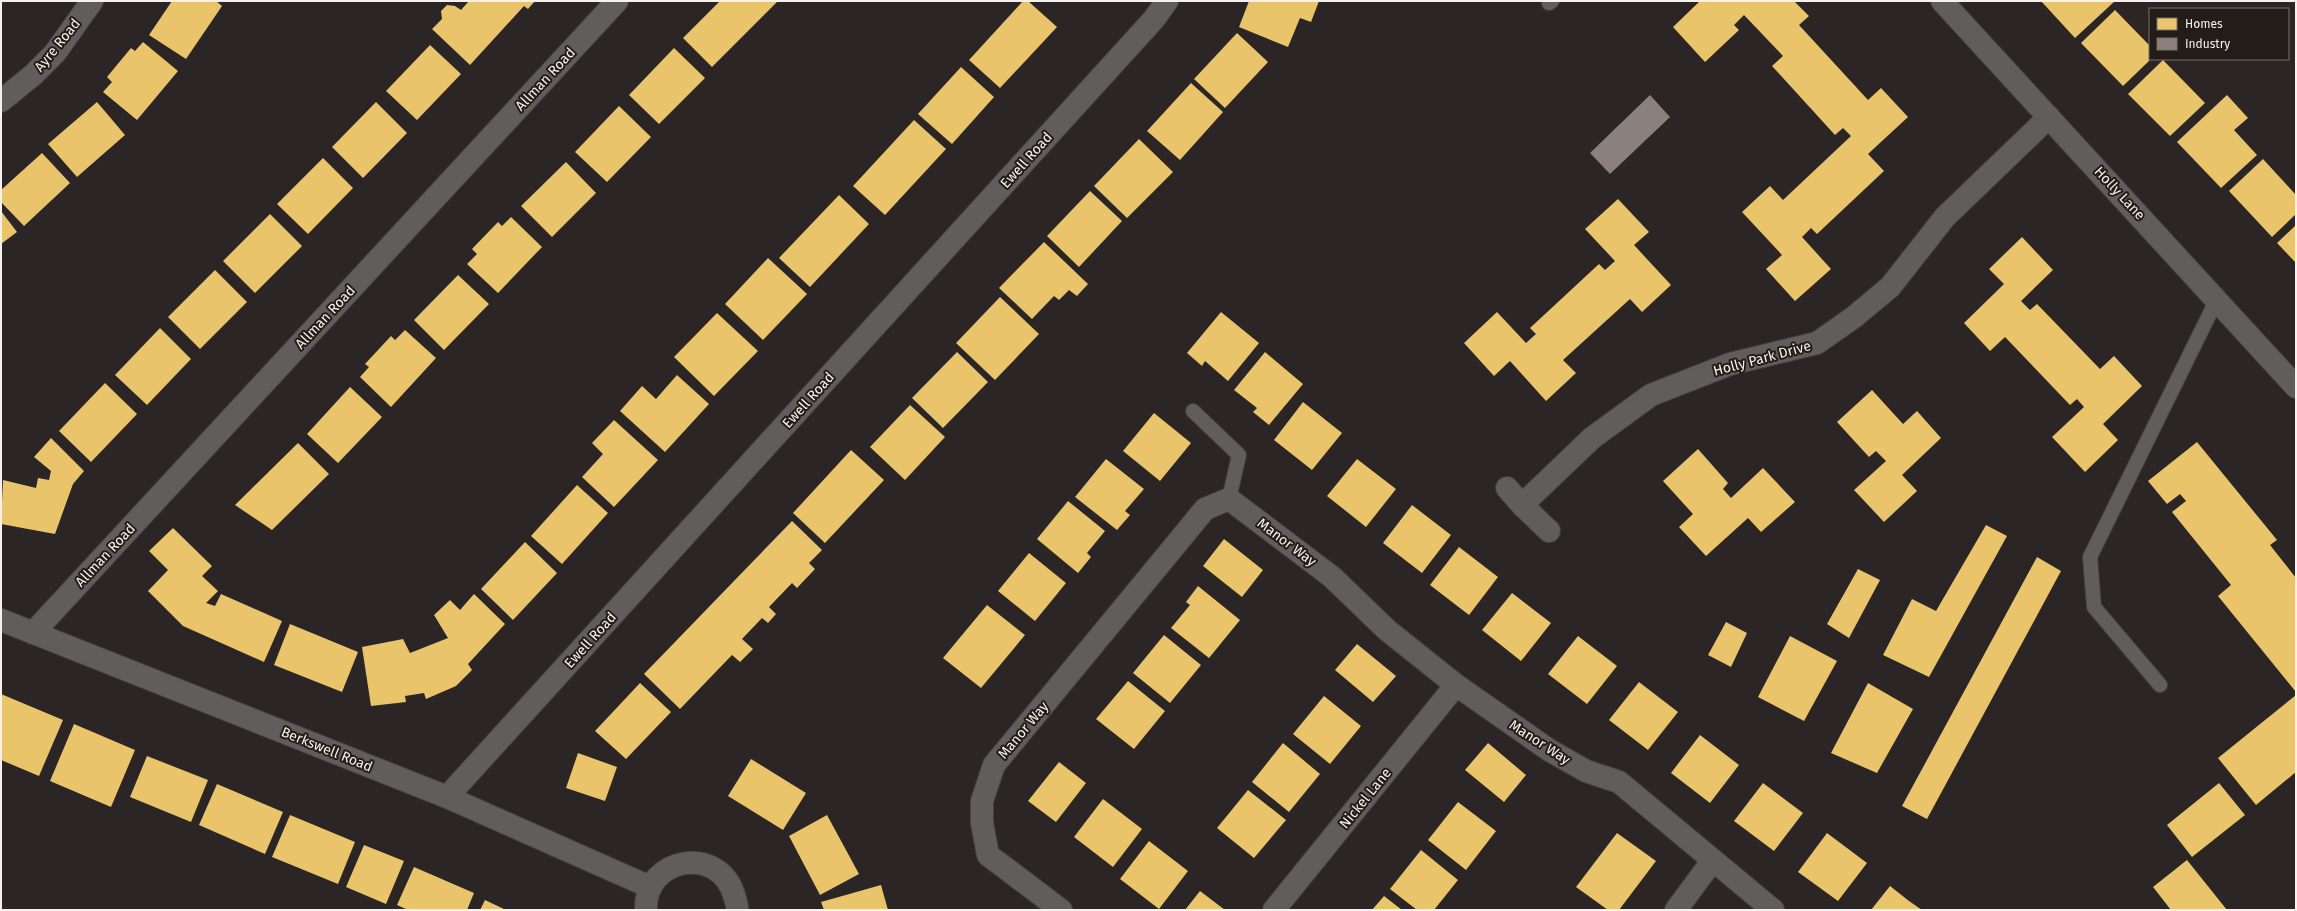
<svg xmlns="http://www.w3.org/2000/svg" width="2297" height="911" viewBox="0 0 2297 911" font-family="'Fira Sans',sans-serif">
  <rect width="100%" height="100%" fill="#2b2625"/>
  <path fill="#e9c46a" d="M172 1H216L222 6 186 59 149 35Z
    M469 1H535L528 9 524 6 470 65 432 29 442 19 441 11 447 5 455 6 461 10Z
    M720 1H778L712 67 683 38Z
    M1023 1H1028L1057 27 1000 88 969 60Z
    M1249 1H1319L1311 22 1300 18 1288 47 1239 27Z
    M1700 1H1794L1809 16 1799 25 1868 100 1881 88 1908 117 1868 154 1884 171 1817 234 1811 228 1802 237 1831 269 1795 301 1766 269 1782 255 1742 212 1770 186 1783 200 1851 136 1843 128 1835 135 1772 66 1783 56 1744 15 1734 25 1739 30 1705 62 1673 27Z
    M2041 1H2115L2075 38Z
    M2115 10 2150 46V60L2123 86 2081 43Z
    M1237 33 1268 62 1225 108 1194 79Z
    M143 42 178 71 137 120 103 92 112 82 107 77 131 48 135 51Z
    M430 45 461 74 417 120 386 91Z
    M674 48 705 78 659 124 629 95Z
    M2163 60 2205 103 2170 136 2128 94Z
    M961 67 994 97 952 144 918 114Z
    M1191 83 1223 112 1180 160 1147 131Z
    M2227 95 2248 118 2234 130 2257 155 2221 188 2177 142Z
    M97 102 125 135 77 177 48 144Z
    M376 102 407 133 363 178 332 147Z
    M619 106 651 137 607 182 575 152Z
    M914 120 946 149 885 215 853 186Z
    M1139 139 1173 172 1127 218 1094 186Z
    M42 153 70 183 24 226 1 202V190Z
    M323 158 353 188 308 234 277 204Z
    M2263 159 2296 195V214L2272 237 2229 191Z
    M566 162 596 193 552 237 521 206Z
    M1090 191 1122 221 1079 267 1047 236Z
    M839 195 869 224 810 287 779 258Z
    M1618 199 1649 232 1634 245 1671 285 1642 312 1630 299 1563 360 1576 373 1546 401 1510 361 1494 376 1464 343 1497 312 1526 343 1536 334 1530 328 1599 264 1605 270 1615 261 1585 229Z
    M1 211 17 232 1 244Z
    M270 214 302 246 255 293 223 261Z
    M511 217 542 247 498 293 467 264 477 254 472 249 498 222 502 226Z
    M2296 225V263L2277 243Z
    M2022 237 2053 270 2021 301 2030 310 2037 304 2100 369 2114 356 2142 386 2103 424 2118 440 2085 472 2052 437 2084 407 2077 399 2070 405 2005 337 1990 351 1964 323 2004 284 1989 269Z
    M1044 242 1088 284 1077 296 1069 290 1059 300 1054 296 1032 319 999 288Z
    M768 258 807 294 763 340 725 304Z
    M215 270 247 302 200 349 168 317Z
    M458 275 489 304 444 350 414 320Z
    M1000 297 1039 334 995 380 956 343Z
    M1221 312 1259 343 1228 381 1205 361 1202 366 1187 353Z
    M717 313 758 351 714 396 674 357Z
    M160 328 191 359 147 405 115 375Z
    M405 330 436 358 391 407 360 377 369 367 365 364 391 336 395 340Z
    M957 352 988 382 943 428 912 398Z
    M1265 352 1303 384 1269 425 1253 412 1257 408 1234 390Z
    M677 375 709 404 665 452 620 411 642 386 656 399Z
    M105 383 137 414 91 462 59 431Z
    M350 387 382 417 338 463 307 434Z
    M1872 390 1903 424 1917 411 1941 438 1902 475 1917 491 1884 522 1854 490 1886 461 1876 451 1869 457 1837 422Z
    M1303 402 1342 433 1312 470 1274 440Z
    M910 405 945 437 905 480 870 447Z
    M1154 413 1191 443 1160 481 1123 451Z
    M614 420 658 460 614 507 582 477 603 454 592 443Z
    M51 438 84 471 73 484 55 534 1 524 3 480 36 488 38 478 49 480 51 471 34 457Z
    M2197 442 2277 540 2270 545 2296 578V692L2218 596 2231 585 2172 512 2186 501 2180 494 2167 504 2148 481Z
    M298 443 329 474 272 530 235 505Z
    M1698 449 1728 483 1723 489 1731 498 1763 468 1795 502 1761 532 1748 518 1706 556 1679 527 1693 514 1663 481Z
    M851 450 884 480 825 543 793 513Z
    M1106 459 1144 489 1125 511 1130 515 1117 530 1075 497Z
    M1357 459 1396 489 1366 527 1327 496Z
    M577 485 608 513 562 564 531 536Z
    M1068 501 1105 531 1087 553 1091 557 1078 573 1037 539Z
    M1412 505 1451 535 1422 573 1383 543Z
    M792 521 822 550 809 563 815 569 797 588 792 583 769 607 776 614 768 623 762 618 742 639 753 649 740 662 732 655 680 709 644 674Z
    M1986 525 2007 536 1929 677 1883 655 1912 599 1936 611Z
    M173 528 212 566 202 576 218 591 206 603 215 606 221 594 282 621 264 662 183 626 148 591 168 570 149 551Z
    M1224 539 1263 570 1242 597 1203 566Z
    M525 542 557 573 513 620 481 589Z
    M1459 547 1498 577 1469 615 1430 585Z
    M1029 553 1066 583 1035 621 998 591Z
    M2037 557 2061 571 1927 819 1902 806Z
    M1858 569 1880 580 1849 638 1827 624Z
    M1198 586 1240 620 1209 658 1171 628 1190 605 1186 602Z
    M1512 593 1551 623 1521 661 1482 630Z
    M474 594 505 624 468 664 472 670 456 686 426 699 424 693 405 696 406 702 371 706 362 647 403 639 410 653 448 638 434 615 450 600 460 610Z
    M987 605 1025 635 981 688 943 658Z
    M1726 622 1747 633 1731 667 1708 655Z
    M290 624 358 652 342 692 274 665Z
    M1164 635 1201 665 1170 703 1133 673Z
    M1578 636 1617 666 1587 704 1548 674Z
    M1790 636 1837 661 1804 721 1758 697Z
    M1357 644 1396 676 1373 702 1335 670Z
    M1128 681 1165 711 1134 749 1096 719Z
    M1639 682 1678 712 1648 750 1609 720Z
    M640 683 671 712 626 759 595 731Z
    M1868 683 1913 709 1877 773 1831 753Z
    M1 694 63 720 39 776 1 760Z
    M2296 695V772L2256 805 2218 758Z
    M1324 696 1361 726 1330 764 1293 734Z
    M74 724 135 750 111 807 50 781Z
    M1700 735 1739 765 1710 803 1671 773Z
    M1283 743 1320 774 1289 812 1252 782Z
    M1488 743 1526 775 1504 802 1465 770Z
    M578 753 617 767 605 801 566 788Z
    M147 756 208 780 191 822 130 797Z
    M751 759 806 793 783 830 728 796Z
    M1059 762 1086 783 1056 822 1028 801Z
    M1763 783 1803 813 1774 851 1734 821Z
    M2219 783 2245 815 2192 857 2167 825Z
    M217 784 283 812 265 854 199 825Z
    M1248 790 1286 820 1254 858 1217 828Z
    M1103 799 1142 829 1113 867 1074 837Z
    M1458 802 1496 831 1466 870 1428 840Z
    M290 815 355 842 338 884 272 857Z
    M827 815 859 874 820 895 789 836Z
    M1617 833 1656 861 1619 910H1608L1576 887Z
    M1827 833 1867 863 1838 901 1798 872Z
    M1149 841 1188 871 1159 909 1120 879Z
    M364 845 404 861 386 904 346 887Z
    M1421 850 1458 880 1434 910H1417L1390 889Z
    M2187 860 2227 910H2171L2153 887Z
    M414 867 474 893 467 910H408L397 905Z
    M881 885 888 910H824L821 902Z
    M1890 886 1909 901 1922 910H1871Z
    M1200 891 1225 910H1185Z
    M1384 896 1402 910H1372Z
    M485 900 506 910H480Z"/>
  <path fill="#8a817c" d="M1650 95 1670 117 1610 174 1590 153Z"/>
  <g fill="none" stroke-linecap="round" stroke-linejoin="round">
    <g stroke="#444140" stroke-width="16">
      <path id="lane" d="M1549 3 1552 1
        M1193 411 1239 455 1229 499
        M2160 685 2094 607 2090 557 2217 299"/>
    </g>
    <g stroke="#444140" stroke-width="24">
      <path id="street" d="M1942 1 2296 387
        M1 101 33 75 55 53 92 1
        M1507 488 1522 505 1592 438 1651 395 1730 364 1817 343 1854 317 1890 287 1945 217 2049 117
        M1522 505 1549 531
        M1 620 447 797 650 887
        M33 633 617 1
        M447 797 1154 19 1167 1
        M646 910C644 857 719 844 734 895 735 900 738 905 737 910
        M1061 910 988 855 982 823V801L994 765 1205 509 1229 499 1332 577 1387 630 1456 685 1549 750 1586 771 1619 782 1773 910
        M1274 910 1456 685
        M1676 910 1713 860"/>
    </g>
    <use href="#lane" stroke="#615d5c" stroke-width="14"/>
    <use href="#street" stroke="#615d5c" stroke-width="22"/>
  </g>
  <g text-anchor="middle" stroke-width="4" stroke-linejoin="round" paint-order="stroke">
    <g font-size="14" fill="#f6f1ef" stroke="#231c19">
      <text transform="translate(57 45) rotate(-51)" y="5">Ayre Road</text>
      <text transform="translate(545 79) rotate(-47)" y="5">Allman Road</text>
      <text transform="translate(1026 160) rotate(-48)" y="5">Ewell Road</text>
      <text transform="translate(2120 193) rotate(47)" y="5">Holly Lane</text>
      <text transform="translate(325 317) rotate(-47)" y="5">Allman Road</text>
      <text transform="translate(1762 358) rotate(-15)" y="5">Holly Park Drive</text>
      <text transform="translate(808 400) rotate(-48)" y="5">Ewell Road</text>
      <text transform="translate(1287 542) rotate(37)" y="5">Manor Way</text>
      <text transform="translate(105 555) rotate(-47)" y="5">Allman Road</text>
      <text transform="translate(590 640) rotate(-48)" y="5">Ewell Road</text>
      <text transform="translate(1023 730) rotate(-50)" y="5">Manor Way</text>
      <text transform="translate(1540 742) rotate(33)" y="5">Manor Way</text>
      <text transform="translate(327 749) rotate(22)" y="5">Berkswell Road</text>
      <text transform="translate(1365 798) rotate(-51)" y="5">Nickel Lane</text>
    </g>
  </g>
  <rect width="2297" height="911" fill="none" stroke="#f6f1ef" stroke-width="4"/>
  <rect x="2149" y="8" width="140" height="52" fill="#231c19" stroke="#77716f"/>
  <rect x="2157" y="18" width="20" height="12" fill="#e9c46a" stroke="#77716f"/>
  <text x="2185" y="28" font-size="12" fill="#f6f1ef">Homes</text>
  <rect x="2157" y="38" width="20" height="12" fill="#8a817c" stroke="#77716f"/>
  <text x="2185" y="48" font-size="12" fill="#f6f1ef">Industry</text>
</svg>
